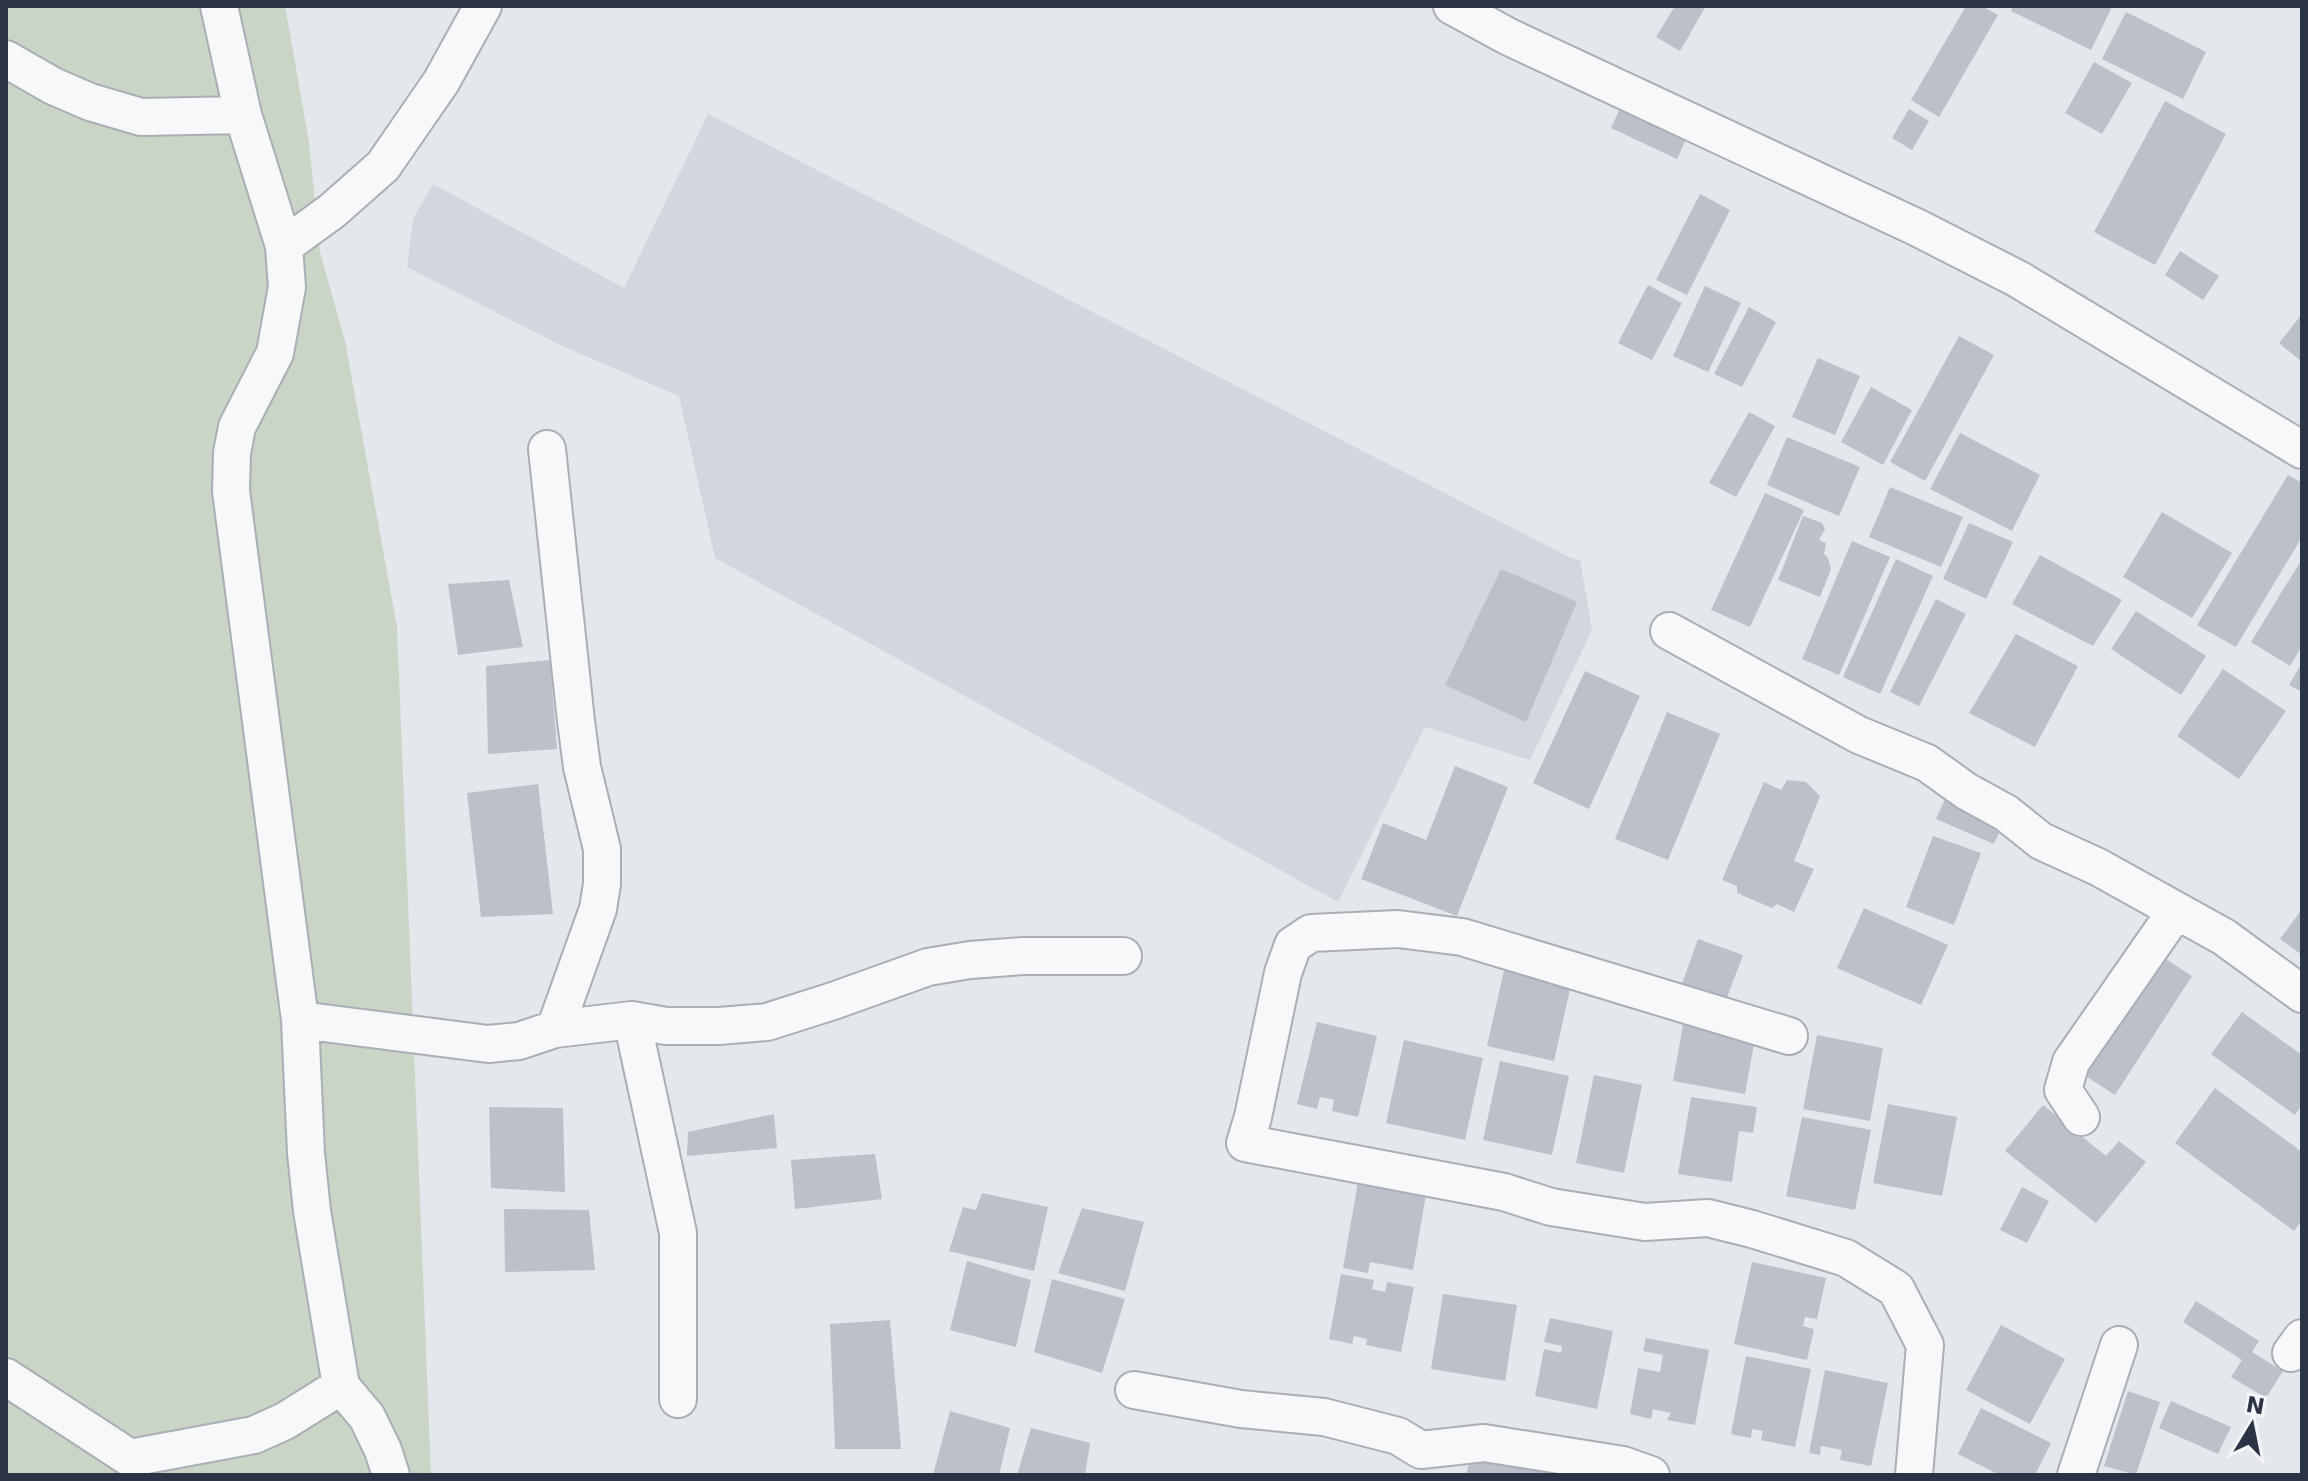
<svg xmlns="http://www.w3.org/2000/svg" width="2308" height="1481" viewBox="0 0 2308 1481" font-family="'DejaVu Sans',sans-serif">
  <rect width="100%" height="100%" fill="#e4e7ec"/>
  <path fill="#d2d6de" d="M708 114 1571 558 1580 560 1592 630 1530 760 1425 727 1338 902 715 558 679 396 560 345 407 267 413 219 433 184 624 288Z"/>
  <path fill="#c9d6c5" d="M6 6H285L309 142 320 252 345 341 397 627 431 1475H6Z"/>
  <path fill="#bbc0ca" d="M1675 6H1706L1680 51 1656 37Z
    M1966 6H1982L1998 15 1939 117 1911 100Z
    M2013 6H2106L2111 9 2091 50 2011 11Z
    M2126 12 2206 52 2183 99 2102 59Z
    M2094 62 2132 83 2102 134 2065 113Z
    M2165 101 2226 134 2155 265 2094 232Z
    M1621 106 1687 137 1677 159 1611 128Z
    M1909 109 1929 121 1912 150 1892 138Z
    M1700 194 1730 210 1687 295 1656 280Z
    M2180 251 2219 276 2203 300 2165 275Z
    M1648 285 1682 303 1652 360 1618 343Z
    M1705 286 1741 303 1708 372 1673 356Z
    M1749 307 1776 322 1742 387 1714 374Z
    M2302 314V362L2279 343Z
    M1959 336 1994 355 1925 481 1890 462Z
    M1818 358 1860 376 1835 435 1792 417Z
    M1871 387 1912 410 1883 465 1841 442Z
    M1749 412 1775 426 1736 497 1709 483Z
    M1960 433 2040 475 2012 531 1930 489Z
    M1787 437 1860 467 1839 516 1767 485Z
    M2288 475 2302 483V537L2236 647 2197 625Z
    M1890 487 1963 517 1941 567 1869 537Z
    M1765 493 1804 510 1750 627 1711 610Z
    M2162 512 2232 553 2192 618 2123 577Z
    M1803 516 1822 523 1825 529 1819 540 1826 543 1824 554 1828 558 1831 569 1820 597 1778 580Z
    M1969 523 2013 542 1986 599 1943 579Z
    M1852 541 1890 557 1839 675 1802 659Z
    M2040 555 2122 600 2093 646 2012 604Z
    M1896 559 1933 576 1880 694 1843 677Z
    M2302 559V646L2290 666 2251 642Z
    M1501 569 1577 602 1526 722 1445 685Z
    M509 580 523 647 458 655 448 584Z
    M1936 599 1966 614 1919 706 1890 692Z
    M2136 611 2206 656 2181 695 2111 649Z
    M2016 634 2078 666 2035 747 1969 713Z
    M550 660 557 749 488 754 486 666Z
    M2302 663V692L2289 685Z
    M2223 669 2286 711 2239 779 2177 736Z
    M1585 671 1640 696 1589 809 1533 783Z
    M1667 712 1720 734 1668 860 1615 839Z
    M1455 766 1508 787 1457 916 1361 879 1383 823 1426 840Z
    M1787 780 1806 782 1820 796 1794 861 1814 869 1794 912 1777 904 1772 908 1737 893V886L1722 880 1764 782 1781 790Z
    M538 784 553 914 481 917 467 793Z
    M1946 797 2004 822 1994 844 1936 819Z
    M1933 836 1981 853 1954 925 1906 907Z
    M1864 908 1948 945 1921 1005 1837 968Z
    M2302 909V955L2280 939Z
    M1698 939 1743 955 1726 1000 1682 984Z
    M2155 952 2192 976 2115 1095 2078 1071Z
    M1505 966 1572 980 1554 1061 1487 1046Z
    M2242 1012 2302 1055V1105L2295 1115 2211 1054Z
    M1684 1019 1756 1033 1745 1094 1673 1081Z
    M1317 1022 1377 1036 1358 1117 1332 1111 1334 1100 1320 1097 1317 1109 1297 1104Z
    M1817 1035 1883 1048 1870 1121 1803 1109Z
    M1404 1040 1483 1058 1465 1140 1386 1123Z
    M1500 1061 1569 1076 1552 1155 1483 1140Z
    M1594 1075 1642 1085 1624 1173 1576 1163Z
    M2215 1088 2302 1152V1220L2294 1231 2175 1143Z
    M1691 1097 1757 1107 1753 1133 1739 1131 1732 1182 1678 1174Z
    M1888 1104 1957 1117 1942 1196 1873 1183Z
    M2043 1105 2106 1156 2119 1141 2146 1162 2096 1223 2005 1151Z
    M489 1107 563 1108 565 1192 491 1188Z
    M774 1114 777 1148 687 1156 688 1132Z
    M1802 1117 1871 1130 1855 1210 1786 1196Z
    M875 1154 882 1199 795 1209 791 1160Z
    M1358 1182 1426 1195 1413 1270 1370 1262 1368 1273 1343 1268Z
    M2022 1187 2049 1201 2027 1243 2000 1230Z
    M982 1193 1048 1207 1034 1271 949 1251 963 1207 976 1210Z
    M1082 1208 1144 1222 1125 1291 1058 1273Z
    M504 1209 589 1210 595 1270 505 1272Z
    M967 1261 1031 1280 1016 1347 950 1330Z
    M1752 1262 1826 1278 1817 1319 1805 1317 1803 1326 1814 1329 1807 1360 1734 1344Z
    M1341 1274 1374 1280 1372 1289 1385 1292 1387 1282 1414 1287 1401 1352 1366 1345 1367 1339 1354 1336 1352 1344 1329 1339Z
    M1052 1279 1125 1299 1102 1373 1034 1352Z
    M1443 1294 1517 1305 1505 1381 1431 1369Z
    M2196 1301 2259 1341 2252 1352 2283 1371 2266 1398 2231 1377 2242 1360 2183 1322Z
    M1550 1318 1613 1331 1597 1409 1535 1396 1544 1349 1561 1353 1562 1346 1544 1342Z
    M890 1320 901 1449H835L830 1324Z
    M2001 1325 2065 1359 2030 1424 1966 1390Z
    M1646 1338 1709 1350 1695 1425 1667 1420 1671 1413 1653 1409 1651 1419 1630 1414 1638 1368 1660 1372 1663 1355 1643 1351Z
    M1746 1356 1811 1369 1795 1447 1761 1440 1763 1431 1752 1429 1751 1438 1731 1434Z
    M1825 1370 1888 1383 1871 1466 1840 1460 1842 1450 1821 1446 1820 1455 1809 1453Z
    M2128 1391 2160 1402 2136 1475 2104 1466Z
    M2171 1401 2231 1427 2218 1454 2159 1428Z
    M1981 1408 2051 1443 2035 1475H2000L1958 1454Z
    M950 1411 1010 1428 999 1475H933Z
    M1031 1428 1090 1443 1085 1475H1017Z
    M1472 1453 1549 1471 1548 1475H1466Z"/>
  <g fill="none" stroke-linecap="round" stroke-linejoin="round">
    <g stroke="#a9aeb7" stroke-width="40">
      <path id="minor" d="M219 6 243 115 284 246 287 287 275 353 237 427 232 453 231 491 300 1020 306 1153 312 1211 341 1386 367 1417 383 1450 391 1475
        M1452 6 1509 37 1916 227 2018 279 2302 450
        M6 59 53 86 90 102 141 117 243 115
        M284 246 332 211 383 166 441 82 483 6
        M547 449 576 721 582 767 602 849V884L598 909 555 1029
        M1669 631 1859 735 1927 763 1966 791 2006 813 2041 841 2098 867 2224 937 2302 994
        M300 1020 488 1044 519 1041 555 1029 632 1020 666 1026H719L767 1022 833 1001 928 967 970 960 1023 956H1123
        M632 1020 678 1233V1399
        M1789 1036 1462 937 1398 929 1311 933 1293 945 1283 973 1253 1117 1245 1143 1504 1192 1551 1207 1645 1222 1708 1218 1752 1229 1846 1258 1896 1289 1925 1345 1914 1475
        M2081 1117 2063 1090 2071 1062 2176 911
        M2291 1353 2302 1338
        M6 1377 130 1458 254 1435 285 1421 341 1386
        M1134 1390 1241 1409 1324 1417 1398 1436 1421 1450 1484 1443 1623 1465 1651 1475
        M2076 1475 2119 1345"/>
    </g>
    <use href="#minor" stroke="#f7f8fa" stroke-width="36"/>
  </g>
  <rect width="2308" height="1481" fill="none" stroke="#2b3445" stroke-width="16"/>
  <g transform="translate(2252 1425) rotate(10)" stroke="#f4f6f9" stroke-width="6" paint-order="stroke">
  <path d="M0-6L14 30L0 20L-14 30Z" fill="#2b3445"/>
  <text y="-12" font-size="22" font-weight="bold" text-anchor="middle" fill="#2b3445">N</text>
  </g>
</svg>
